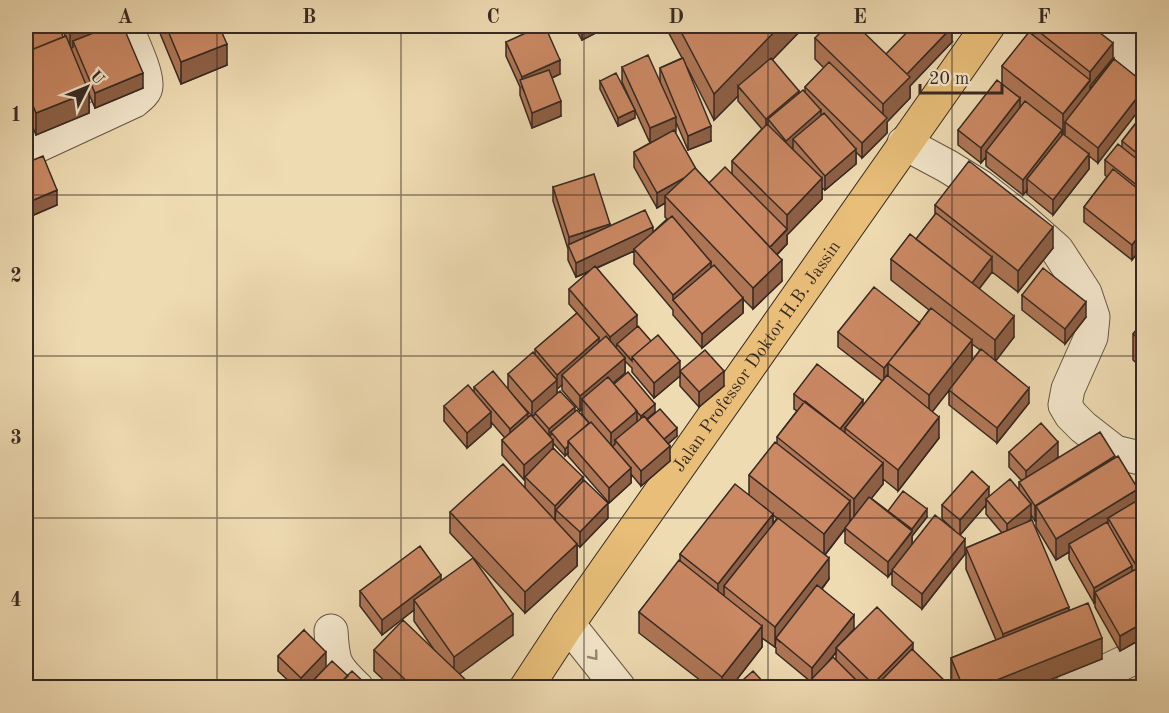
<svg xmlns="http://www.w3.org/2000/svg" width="1169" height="713" viewBox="0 0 1169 713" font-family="'Old Standard TT',serif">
  <rect width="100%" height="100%" fill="#efdbb2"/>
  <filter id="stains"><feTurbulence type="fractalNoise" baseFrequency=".00333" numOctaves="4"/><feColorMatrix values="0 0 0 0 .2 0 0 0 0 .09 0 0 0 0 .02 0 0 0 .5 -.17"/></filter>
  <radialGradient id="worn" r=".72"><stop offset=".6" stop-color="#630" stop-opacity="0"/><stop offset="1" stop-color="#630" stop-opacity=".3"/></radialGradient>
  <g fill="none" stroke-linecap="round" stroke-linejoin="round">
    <g stroke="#645646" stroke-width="35">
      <path id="minor" d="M1100 26 1144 61
        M904 143 947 166 981 187 1022 219 1057 250 1085 293 1093 317 1091 337 1068 389 1065 405 1071 415 1083 427 1115 452 1144 459
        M26 151 134 101C139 97 146 92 146 86 147 71 131 40 126 26
        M568 624 619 688
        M331 631C333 663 334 666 357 688
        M1071 688 1144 653"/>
    </g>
    <g stroke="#362922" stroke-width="35">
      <g id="highway">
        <path id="s1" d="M526 688 568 624 988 26"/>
      </g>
    </g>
    <use href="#minor" stroke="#f5e8cd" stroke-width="33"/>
    <use href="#highway" stroke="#e8be79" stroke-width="33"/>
  </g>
  <path fill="#ae7555" stroke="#362922" stroke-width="1.5" fill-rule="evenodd" d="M26 26 63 37 65 36 61 26H123L143 88 95 108 89 94V113L36 135 26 110Z
    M157 26H219L227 65 181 84Z
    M574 26H609L582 40Z
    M665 26H805L772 60 799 93 805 92V87L824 68 815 59V38L886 54 952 42 910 86V98L887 122V133L862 158 856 152V164L825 190 822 188V199L787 235V244L777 255 782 281 753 309 743 299V313L702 348 673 315V310L634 264V251L597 268 637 327 680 376 654 398 632 372V368L625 361V373L613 383 655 412 647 419 677 436 668 444 670 461 641 486 631 474V483L609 503 568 456V453L565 456 553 443V448L583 481 608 518 580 547 577 545V566L525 613 450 533V512L525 488V480H524L502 455V440L505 438 491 422V427L467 448 444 421V406L474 392V387L508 389V374L535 355V349L577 313 569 304V289L589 272 576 277 568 260V249L553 201V187L610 226 653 232 667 219 665 217V203L657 208 634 167V152L650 143 622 82V67L660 82V68L682 58ZM687 67 714 120 738 96V101L762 129 732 161V174L709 183 696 169 675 132 676 122 688 150 711 141ZM562 385V390L580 411 582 409V414L589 423 575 412 557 394V389ZM515 398 531 415 528 417Z
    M1033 27 1113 58 1090 86V89L1114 59 1098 163 1089 156V169L1053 215 1027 194V190L1023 195 986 166V157L981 163 958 145V130L1002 83V66L1033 35Z
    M506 42 560 74 552 78 561 116 532 128 520 95V87L506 56Z
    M600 81 635 118 618 126 600 89Z
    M1143 114V245L1132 260 1084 222V207L1107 177 1105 175V160L1122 147V141Z
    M26 163 57 205 29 217 27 213V220L26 221Z
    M935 205 1053 248 1018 292 992 272 979 289 1014 337 995 361 1029 403 997 443 949 405V390L932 411 939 438 898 491 883 479V484L871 498 888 511 927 517 912 536V544L954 530 942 519V505L1019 491V482L1022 481 1009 467V452L1058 457 1056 459 1138 500 1143 509V638L1120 651 1095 607V602L1094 603 1069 559V552L1056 560 1036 527V521H1035L1031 515V519L1027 522 1069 611 1102 659 1032 687H955L951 679V658L996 640 966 569V548L1002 533 986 514V505L960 535 965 554 922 609 892 585V572L888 577 845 543V529L825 555 829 579 822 589 854 629 913 651 951 687H861L860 686V687L810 681 776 653V648L762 638V647L731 687H709L639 633V612L680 561V554L749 496V475L777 443V437L797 411 794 409V394L863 406 882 381 838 347V332L920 323 929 310 891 280V259L916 239 935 215ZM972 344 980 350 972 361ZM773 515 777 518 773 524ZM836 652V660L829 662Z
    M1022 295 1086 317 1065 344 1022 310Z
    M1143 322V369L1133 360V334Z
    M680 371 724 386 699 407 680 386Z
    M441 580 513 635 459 674 470 687H391L374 671V650L435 651 414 621V610L382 635 360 606V591Z
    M304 630 307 687H295L278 671V656Z
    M1143 673V687H1141V674Z"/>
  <path fill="#8d5f45" stroke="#362922" stroke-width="1.5" d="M75 26H121L73 41V47L70 49V27Z
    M582 26H609L582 40Z
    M780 26H805L742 91 738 86V96L714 120V94Z
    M952 27V42L910 86V98L887 122V133L862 158V143L883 122V104L905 76Z
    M1113 43V58L1090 86V102L1065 122V134L1063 136V114L1090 81V72Z
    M227 44V65L181 84V62Z
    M560 60V74L524 91 522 87V77Z
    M143 73V88L95 108V93Z
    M1143 90V105L1098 163V148Z
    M799 91V106L768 119V132L766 134V119Z
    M89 92V113L36 135V113Z
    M1020 98V113L986 151V157L981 163V148Z
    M561 101V116L532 128V113Z
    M635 110V118L618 126V118Z
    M821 110V125L793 139V149L786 156V141Z
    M676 117V132L650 143V128Z
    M711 126V141L688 150V136Z
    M1062 130V145L1027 179V190L1023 195V180Z
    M856 149V164L825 190V176Z
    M1089 154V169L1053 215V200Z
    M697 171 665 196V203L657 208V193Z
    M822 178V199L787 235V244L770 261V247L787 230V215Z
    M57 190V205L29 217V202Z
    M27 205V220L26 221V206Z
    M610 224V239L569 247V237Z
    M653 227V242L634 249V251L576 277V263Z
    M1053 227V248L1018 292V271Z
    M1143 230V245L1132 260V245Z
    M992 257V272L972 298V283Z
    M782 260V281L753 309V288Z
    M711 262V277L673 300V295Z
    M743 298V313L702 348V334Z
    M1086 302V317L1065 344V329Z
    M637 315V329L617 344V346L610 352V337Z
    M1014 316V337L995 362V340Z
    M920 323 888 363V378L884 383V368Z
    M599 338V353L562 375V385L557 389V375Z
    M972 340V361L929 416V395Z
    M625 358V373L587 405 582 399V409L580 411V396Z
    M680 361V376L654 398V383Z
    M724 371V386L699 407V392Z
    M557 380V395L532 417V402Z
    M1029 388V403L997 443V428Z
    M863 400V415L845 428V437L840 429Z
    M655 404V412L641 424V416Z
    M575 407V415L551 432V435L549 437V429Z
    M637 411V426L615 440V444L611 448V433Z
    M491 412V427L467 448V433Z
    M528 413V428L510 444V429Z
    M939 417V438L898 491V470Z
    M677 428V436L663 448V440Z
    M553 440V455L525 477 524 480V465Z
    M1058 442V457L1026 486V471Z
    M568 446V453L565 456V449Z
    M670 446V461L641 486V471Z
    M883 463V484L854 520V499Z
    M631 468V483L609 503V488Z
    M583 477V491L556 510 555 521V506Z
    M989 487V502L986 499V505L960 535V520Z
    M1138 489V510L1108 518V528L1069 544V552L1056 560V539Z
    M850 501V522L824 556V534Z
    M608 503V518L580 547V532Z
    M1031 504V519L1007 539V524Z
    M1035 506H1036V521H1035Z
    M927 509V517L912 536V546L888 577V562L912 532V529Z
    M773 514V536L724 586V598L718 605V584Z
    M965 539V554L922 609V594Z
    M577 544V566L525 613V592Z
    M829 558V579L780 642 776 638 775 648V627Z
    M1132 566V581L1095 592V602L1094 603V588Z
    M441 575V590L414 600V610L382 635V620Z
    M1069 607V628L1003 656V634Z
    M513 614V635L454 678V657Z
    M854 615V629L836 648V652L812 683V668Z
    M1143 623V638L1120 651V636Z
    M762 626V647L731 687H722V677Z
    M1102 638V659L1032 687H979Z
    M913 643V658L875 687H873V684Z
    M326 652V667L307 687H301V678Z"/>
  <path fill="#ca8863" stroke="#362922" stroke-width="1.5" d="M26 26H59L63 37 26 52Z
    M111 26H123L143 73 95 93 73 41Z
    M166 26H219L227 44 181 62Z
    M541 26H545L560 60 522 77 506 42Z
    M678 26H780L714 94Z
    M827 26H857L910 77 883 104 815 38Z
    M913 26H951L952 27 907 74 886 54Z
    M1034 26H1091L1113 43 1090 72 1033 27Z
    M1029 32 1090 80 1063 114 1002 66Z
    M66 36 89 92 36 113 26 88V52Z
    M648 55 676 117 650 128 622 67Z
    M683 58 711 126 688 136 660 68Z
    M771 58 799 91 766 119 738 86Z
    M1114 59 1143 82V90L1098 148 1065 122Z
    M829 62 887 118 862 143 805 87Z
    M549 70 561 101 532 113 520 80Z
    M616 73 635 110 618 118 600 81Z
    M997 80 1020 98 981 148 958 130Z
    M803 90 821 110 786 141 768 119Z
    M1025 101 1062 130 1023 180 986 151Z
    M824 113 856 149 825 176 793 139Z
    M1143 114V158L1122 141Z
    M767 124 822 178 787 215 732 161Z
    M674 130 696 169 695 168 684 178 657 193 634 152Z
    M1063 134 1089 154 1053 200 1027 179Z
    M1118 144 1143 164V190L1105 160Z
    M43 156 57 190 29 202 26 194V163Z
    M969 161 1053 227 1018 271 935 205Z
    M725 167 787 229 770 247 709 183Z
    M695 168 782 260 753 288 665 196Z
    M1113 169 1143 193V230L1132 245 1084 207Z
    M594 174 610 224 569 237 553 187Z
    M645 210 653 227 576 263 568 245Z
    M936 213 992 257 972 283 916 239Z
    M672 216 711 262 673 295 634 249Z
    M910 234 1014 316 995 340 891 259Z
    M714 265 743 298 702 334 673 300Z
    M595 266 637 315 610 337 569 289Z
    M1043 268 1086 302 1065 329 1022 295Z
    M874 287 920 323 884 368 838 332Z
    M931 308 972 340 929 395 888 363Z
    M577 313 599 338 557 375 535 349Z
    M1143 322V343L1133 334Z
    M638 326 651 341 632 357V361L617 344Z
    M658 335 680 361 654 383 632 357Z
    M606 336 625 358 580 396 562 375Z
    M981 349 1029 388 997 428 949 390Z
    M705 350 724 371 699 392 680 371Z
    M533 352 557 380 532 402 508 374Z
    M817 364 863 400 840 429 794 394Z
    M493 371 528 413 510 429 474 387Z
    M628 372 655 404 641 416 636 411H637L614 384Z
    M887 375 939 417 898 470 845 428Z
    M608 377 637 411 611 433 582 399Z
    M468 385 491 412 467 433 444 406Z
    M560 391 575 407 549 429 535 413Z
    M805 401 883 463 854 499 777 437Z
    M660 409 677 428 664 439 647 420Z
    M577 410 589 423 568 441V446L565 449 551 432Z
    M531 415 553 440 524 465 502 440Z
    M644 416 670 446 641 471 615 440Z
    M591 422 631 468 609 488 568 441Z
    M1041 423 1058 442 1026 471 1009 452Z
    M1100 432 1115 456 1035 506 1019 482Z
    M775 442 850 501 824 534 749 475Z
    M553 448 583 477 555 506 525 477Z
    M1118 456 1138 489 1056 539 1036 506Z
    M503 464 577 544 525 592 450 512Z
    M972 471 989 487 960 520 942 505Z
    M1010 479 1031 504 1007 524 986 499Z
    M584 480 608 503 580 532 556 510Z
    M735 484 773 514 718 584 680 554Z
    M903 491 927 509 912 529 888 511Z
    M869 497 912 531 888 562 845 528Z
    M1138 500 1143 509V577L1108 518Z
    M935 515 965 539 922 594 892 570Z
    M778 518 829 558 775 627 724 586Z
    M1032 520 1069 607 1003 634 966 548Z
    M1107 522 1132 566 1094 588 1069 544Z
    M420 546 441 575 382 620 360 591Z
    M473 558 513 614 454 657 414 600Z
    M679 560 762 626 722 677 639 612Z
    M1136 569 1143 583V623L1120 636 1095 592Z
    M817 585 854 615 812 668 776 638Z
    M1088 603 1102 638 979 687H963L951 658Z
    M877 607 913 643 873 684 836 648Z
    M403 620 470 684 467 687H413L374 650Z
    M304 630 326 652 301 678 278 656Z
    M912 649 951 687H875Z
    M833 657 860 684 856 687H804Z
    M332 661 348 676 336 687H307Z
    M352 671 369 687H336Z
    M753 671 768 687H735Z
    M1095 682 1098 687H1086Z"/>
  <defs><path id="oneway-chevron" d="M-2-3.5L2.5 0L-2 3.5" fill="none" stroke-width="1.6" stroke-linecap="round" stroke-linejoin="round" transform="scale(1.5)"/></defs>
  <use stroke="#968878" href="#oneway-chevron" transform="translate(594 656) rotate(51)"/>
  <path fill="none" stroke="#362922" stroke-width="1.5" stroke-opacity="0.55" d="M217 26V688M401 26V688M584 26V688M768 26V688M952 26V688M26 195H1144M26 356H1144M26 518H1144"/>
  <g text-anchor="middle" stroke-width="5" stroke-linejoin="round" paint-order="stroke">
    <g font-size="18" fill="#362922" stroke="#f5e8cd">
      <text dy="6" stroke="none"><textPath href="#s1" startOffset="404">Jalan Professor Doktor H.B. Jassin</textPath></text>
    </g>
  </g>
  <rect width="1169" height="713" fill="none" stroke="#efdbb2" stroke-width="66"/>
  <g transform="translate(87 87) rotate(47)" stroke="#f5e8cd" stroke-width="4.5" paint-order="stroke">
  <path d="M0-4.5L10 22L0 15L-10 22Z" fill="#362922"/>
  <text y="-9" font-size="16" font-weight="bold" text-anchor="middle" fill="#362922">U</text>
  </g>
  <path d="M920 84v9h82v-9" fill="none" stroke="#362922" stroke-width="3"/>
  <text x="929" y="84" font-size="18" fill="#362922" stroke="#f5e8cd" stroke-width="4.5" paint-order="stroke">20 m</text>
  <rect x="33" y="33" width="1103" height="647" fill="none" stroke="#362922" stroke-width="2"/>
  <g font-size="20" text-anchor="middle" font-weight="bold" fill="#362922">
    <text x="125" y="23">A</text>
    <text x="309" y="23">B</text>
    <text x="493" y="23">C</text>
    <text x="676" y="23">D</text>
    <text x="860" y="23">E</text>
    <text x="1044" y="23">F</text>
    <text x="16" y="121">1</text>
    <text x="16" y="282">2</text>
    <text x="16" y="444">3</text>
    <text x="16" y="606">4</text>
  </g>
  <rect width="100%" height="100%" filter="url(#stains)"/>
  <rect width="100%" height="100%" fill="url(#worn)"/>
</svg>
